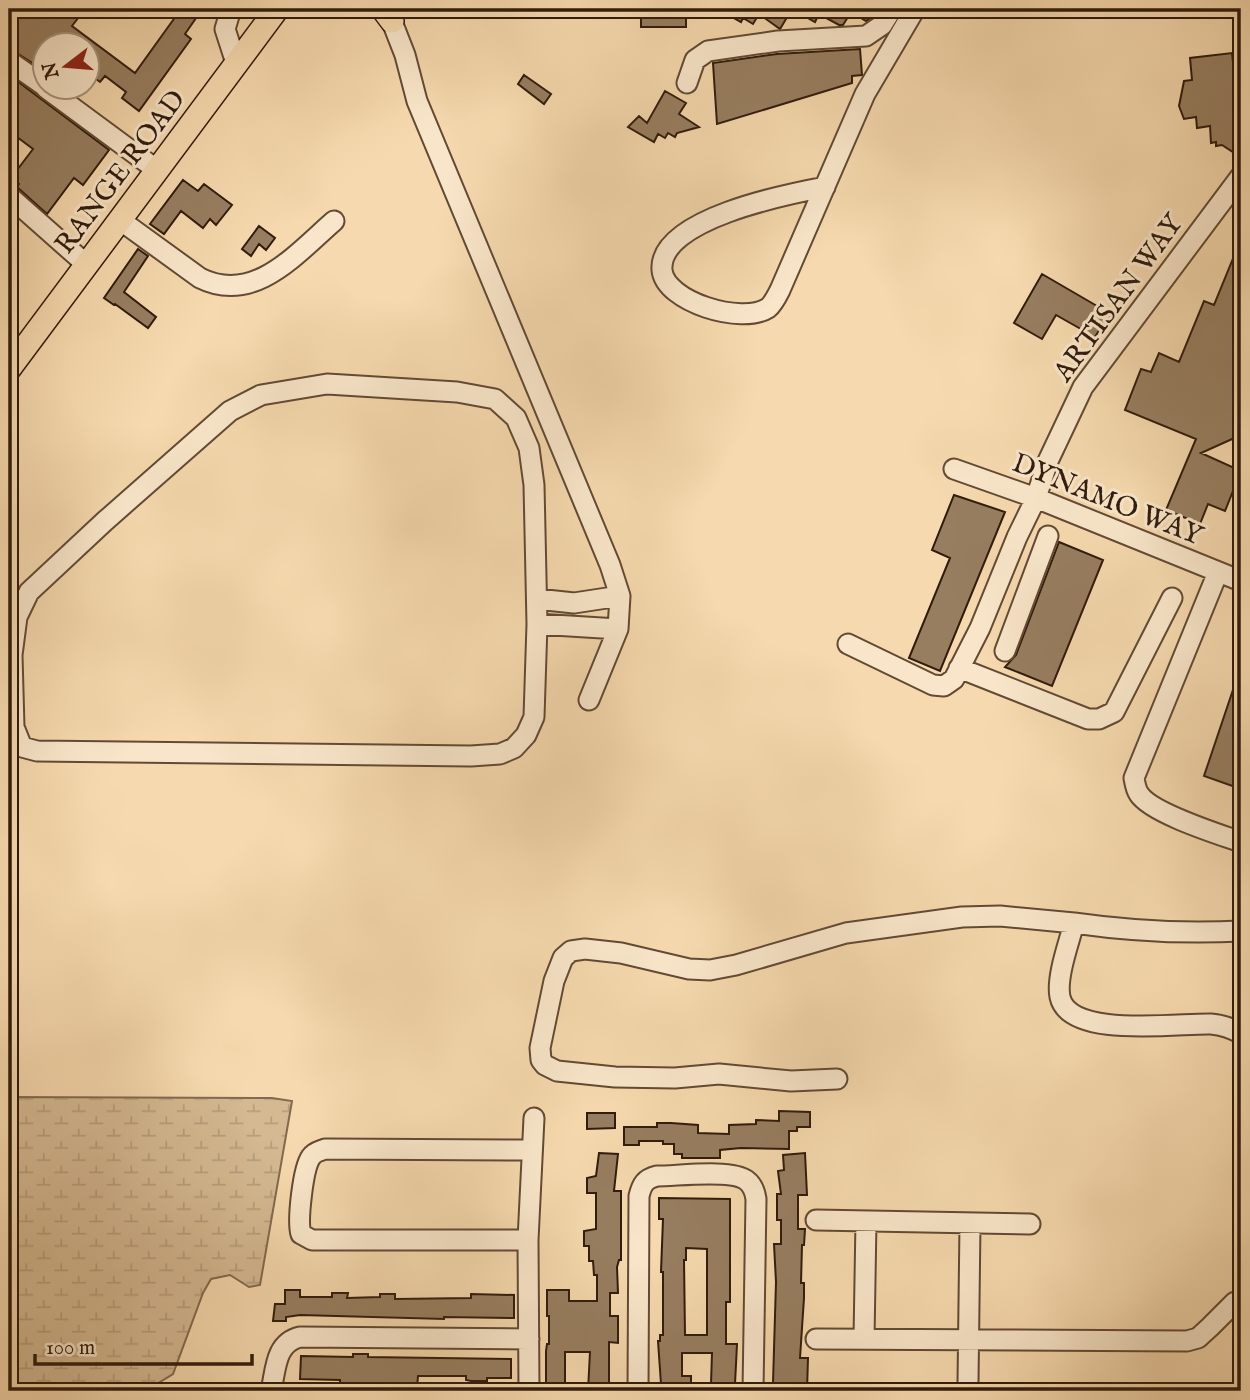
<svg xmlns="http://www.w3.org/2000/svg" width="1250" height="1400" viewBox="0 0 1250 1400" font-family="'IM FELL English',serif">
  <defs>
    <pattern id="wetland-marsh" width="20" height="14" patternUnits="userSpaceOnUse" patternTransform="scale(1.75)"><rect width="20" height="14" fill="#d5b992"/><path d="M1 5h8M5 5V1M11 12h8M15 12V8" fill="none" stroke="#b79e7d"/></pattern>
  </defs>
  <rect width="100%" height="100%" fill="#f6d9ae"/>
  <filter id="stains"><feTurbulence type="fractalNoise" baseFrequency=".00286" numOctaves="4"/><feColorMatrix values="0 0 0 0 .2 0 0 0 0 .09 0 0 0 0 .02 0 0 0 .5 -.17"/></filter>
  <radialGradient id="worn" r=".72"><stop offset=".6" stop-color="#630" stop-opacity="0"/><stop offset="1" stop-color="#630" stop-opacity=".3"/></radialGradient>
  <path fill="url(#wetland-marsh)" stroke="#836a4f" stroke-width="2" d="M9 1097 272 1098 292 1101 260 1285 249 1287 230 1275 211 1279 203 1293 173 1374 150 1388 122 1391H9Z"/>
  <path fill="#977e60" stroke="#311b0c" stroke-width="2" fill-rule="evenodd" d="M9 9H85L72 26 135 73 181 9 196 18 185 34 191 39 139 111 122 98 126 92 105 76 100 82 88 73V46H46L34 64 9 48V30L19 17Z
    M641 9H686V27H641Z
    M718 9H878L873 16 866 21 851 12 843 25H839L819 14 815 22 792 9 780 29 759 14 753 24 743 18 741 22Z
    M860 49 862 75 852 76V83L717 124 713 63 777 54Z
    M1232 53 1241 138V146L1236 154 1222 145 1216 146V142L1211 143 1210 126 1197 128 1196 117 1184 119 1179 106 1184 81 1192 80 1190 58Z
    M524 75 551 94 544 104 518 84Z
    M9 80 15 84 17 81 109 150 83 185 74 178 47 214 17 187 19 184 11 178 33 149 9 131Z
    M665 91 686 103 679 114 699 127 677 133 675 137 668 133 665 138 658 134 654 142 628 127 639 116 647 123Z
    M183 180 198 191 204 184 232 205 216 225 210 219 203 228 181 211 164 234 150 224Z
    M259 226 275 238 266 250 259 244 251 256 242 249Z
    M1241 239V435L1201 453 1241 471 1225 511 1208 504 1200 524 1166 510 1196 439 1125 410 1141 369 1151 372 1159 353 1179 362 1204 301 1214 305Z
    M138 249 148 256 124 292 156 317 148 328 115 304 114 305 104 298Z
    M1042 274 1109 313 1114 317 1107 326 1103 324 1095 337 1056 315 1042 339 1014 323Z
    M954 495 1005 512 940 671 909 658 950 558 932 550Z
    M1059 542 1103 560 1052 686 1005 667 1016 655Z
    M1239 672H1241V789L1204 776Z
    M779 1111 810 1112V1127H797V1131H789V1149L741 1148 720 1150V1158H682V1154H674V1144H663V1141H639V1145H624V1127H657V1123H671L698 1125V1133L729 1134V1125L756 1124V1120L779 1121Z
    M587 1113H615V1128L587 1129Z
    M599 1153 618 1154 614 1191H621V1260H619L617 1267 618 1293H610V1316H618V1343L609 1342V1391H588L590 1352H565V1391H546V1351L547 1344H549V1316H547V1290H569V1301H597V1275H594L593 1261H589V1246H584V1231L596 1229V1193H587V1178L596 1176Z
    M805 1153 807 1195H798V1229H805L804 1245H802L801 1283H804V1298L800 1358H808L807 1391H780V1383H773L776 1282 774 1244H781V1220H777V1194H781L778 1171 784 1170 783 1155Z
    M659 1198 730 1199V1302H726V1344H737L735 1384H711L712 1353H682V1376H691V1391H680V1384H661L658 1341H660V1335H663V1272H661L663 1219H659ZM686 1248 707 1249V1335H685L684 1260H686Z
    M285 1290H300V1297H332V1293H348L347 1298 380 1297V1294H395V1299L471 1298V1294L514 1295V1318L444 1317V1319L300 1315 286 1317V1321H273L275 1304H285Z
    M353 1354H368V1357L511 1359V1378H487V1381H471L466 1380V1376H418L417 1388 371 1387V1391H340V1380L300 1379 301 1356 353 1357Z"/>
  <g fill="none" stroke-linecap="round" stroke-linejoin="round">
    <g stroke="#624a34" stroke-width="23">
      <path id="minor" d="M231 9 225 29 236 63
        M387 9 405 55 417 101 610 565 620 596 618 629 589 700
        M9 61 46 87
        M687 83 695 60 708 51 778 41 866 36 882 25 892 9
        M46 88 157 170
        M825 187C788 194 658 219 662 270 665 302 742 325 768 308 773 304 777 296 780 290L865 94 915 9
        M9 196 87 265
        M120 220 200 278C254 305 296 254 334 221
        M327 384 457 392 495 399 516 418 529 448 534 485 537 624 534 717 526 735 514 748 500 754 471 756 37 751 22 747 14 727 12 655 17 617 29 592 105 521 230 411 261 395Z
        M954 469 1036 498 1241 581
        M1218 572 1134 778C1135 784 1136 790 1139 794 1151 813 1218 834 1241 842
        M537 599 574 603 620 596
        M537 624 618 629
        M848 644 933 685 944 686 954 679 980 628 1017 537 1036 498 1048 461 1083 387 1241 176
        M1005 651 1048 536
        M959 668 1088 719H1099L1114 712 1172 598
        M1241 931C1185 934 1130 931 1074 923 1069 943 1056 977 1060 997 1069 1039 1178 1023 1211 1024 1222 1025 1232 1028 1241 1034
        M837 1079 791 1081 719 1074 675 1078 615 1077 557 1071 545 1065 541 1060 540 1048 554 981 563 958 571 951 585 949 621 953 689 969 710 970 736 965 846 933 962 917 1000 916 1074 923
        M816 1220 1030 1224
        M970 1224 968 1383 970 1391
        M528 1240H312L301 1234C297 1221 303 1168 311 1157 314 1152 320 1151 325 1149L532 1150
        M816 1339 1187 1341 1198 1338 1210 1327 1235 1302 1241 1301
        M864 1339 866 1221
        M271 1391C276 1369 275 1343 300 1337L529 1339
        M529 1391 528 1240 534 1118
        M638 1391 639 1196C642 1184 645 1179 657 1176 678 1176 731 1169 746 1180 753 1185 755 1192 756 1199L753 1391"/>
    </g>
    <g stroke="#311b0c" stroke-width="26">
      <path id="major" d="M383 9 392 21
        M9 369 277 9"/>
    </g>
    <use href="#minor" stroke="#f9e6ca" stroke-width="19"/>
    <use href="#major" stroke="#f6d9ae" stroke-width="23"/>
  </g>
  <g text-anchor="middle" stroke-width="6" stroke-linejoin="round" paint-order="stroke">
    <g font-size="28" fill="#311b0c" stroke="#f9e6ca">
      <text transform="translate(119 171) rotate(-53)" y="10">RANGE ROAD</text>
      <text transform="translate(1117 297) rotate(-54)" y="10">ARTISAN WAY</text>
      <text transform="translate(1108 498) rotate(22)" y="10">DYNAMO WAY</text>
    </g>
  </g>
  <rect width="1250" height="1400" fill="none" stroke="#f6d9ae" stroke-width="35"/>
  <rect x="10" y="10" width="1229" height="1379" fill="none" stroke="#311b0c" stroke-width="3.5"/>
  <rect x="18" y="18" width="1215" height="1365" fill="none" stroke="#311b0c" stroke-width="2"/>
  <g transform="translate(66 66) rotate(254)"><circle r="33" fill="#f9e6ca" stroke="#a9957e" stroke-width="2"/>
  <path d="M0-5L12 26L0 18L-12 26Z" fill="#8f2418"/>
  <text y="-10" font-size="19" font-weight="bold" text-anchor="middle" fill="#311b0c">N</text>
  </g>
  <path d="M35 1354v10h217v-10" fill="none" stroke="#311b0c" stroke-width="3.5"/>
  <text x="46" y="1354" font-size="21" fill="#311b0c" stroke="#f9e6ca" stroke-width="5" paint-order="stroke">100 m</text>
  <rect width="100%" height="100%" filter="url(#stains)"/>
  <rect width="100%" height="100%" fill="url(#worn)"/>
</svg>
